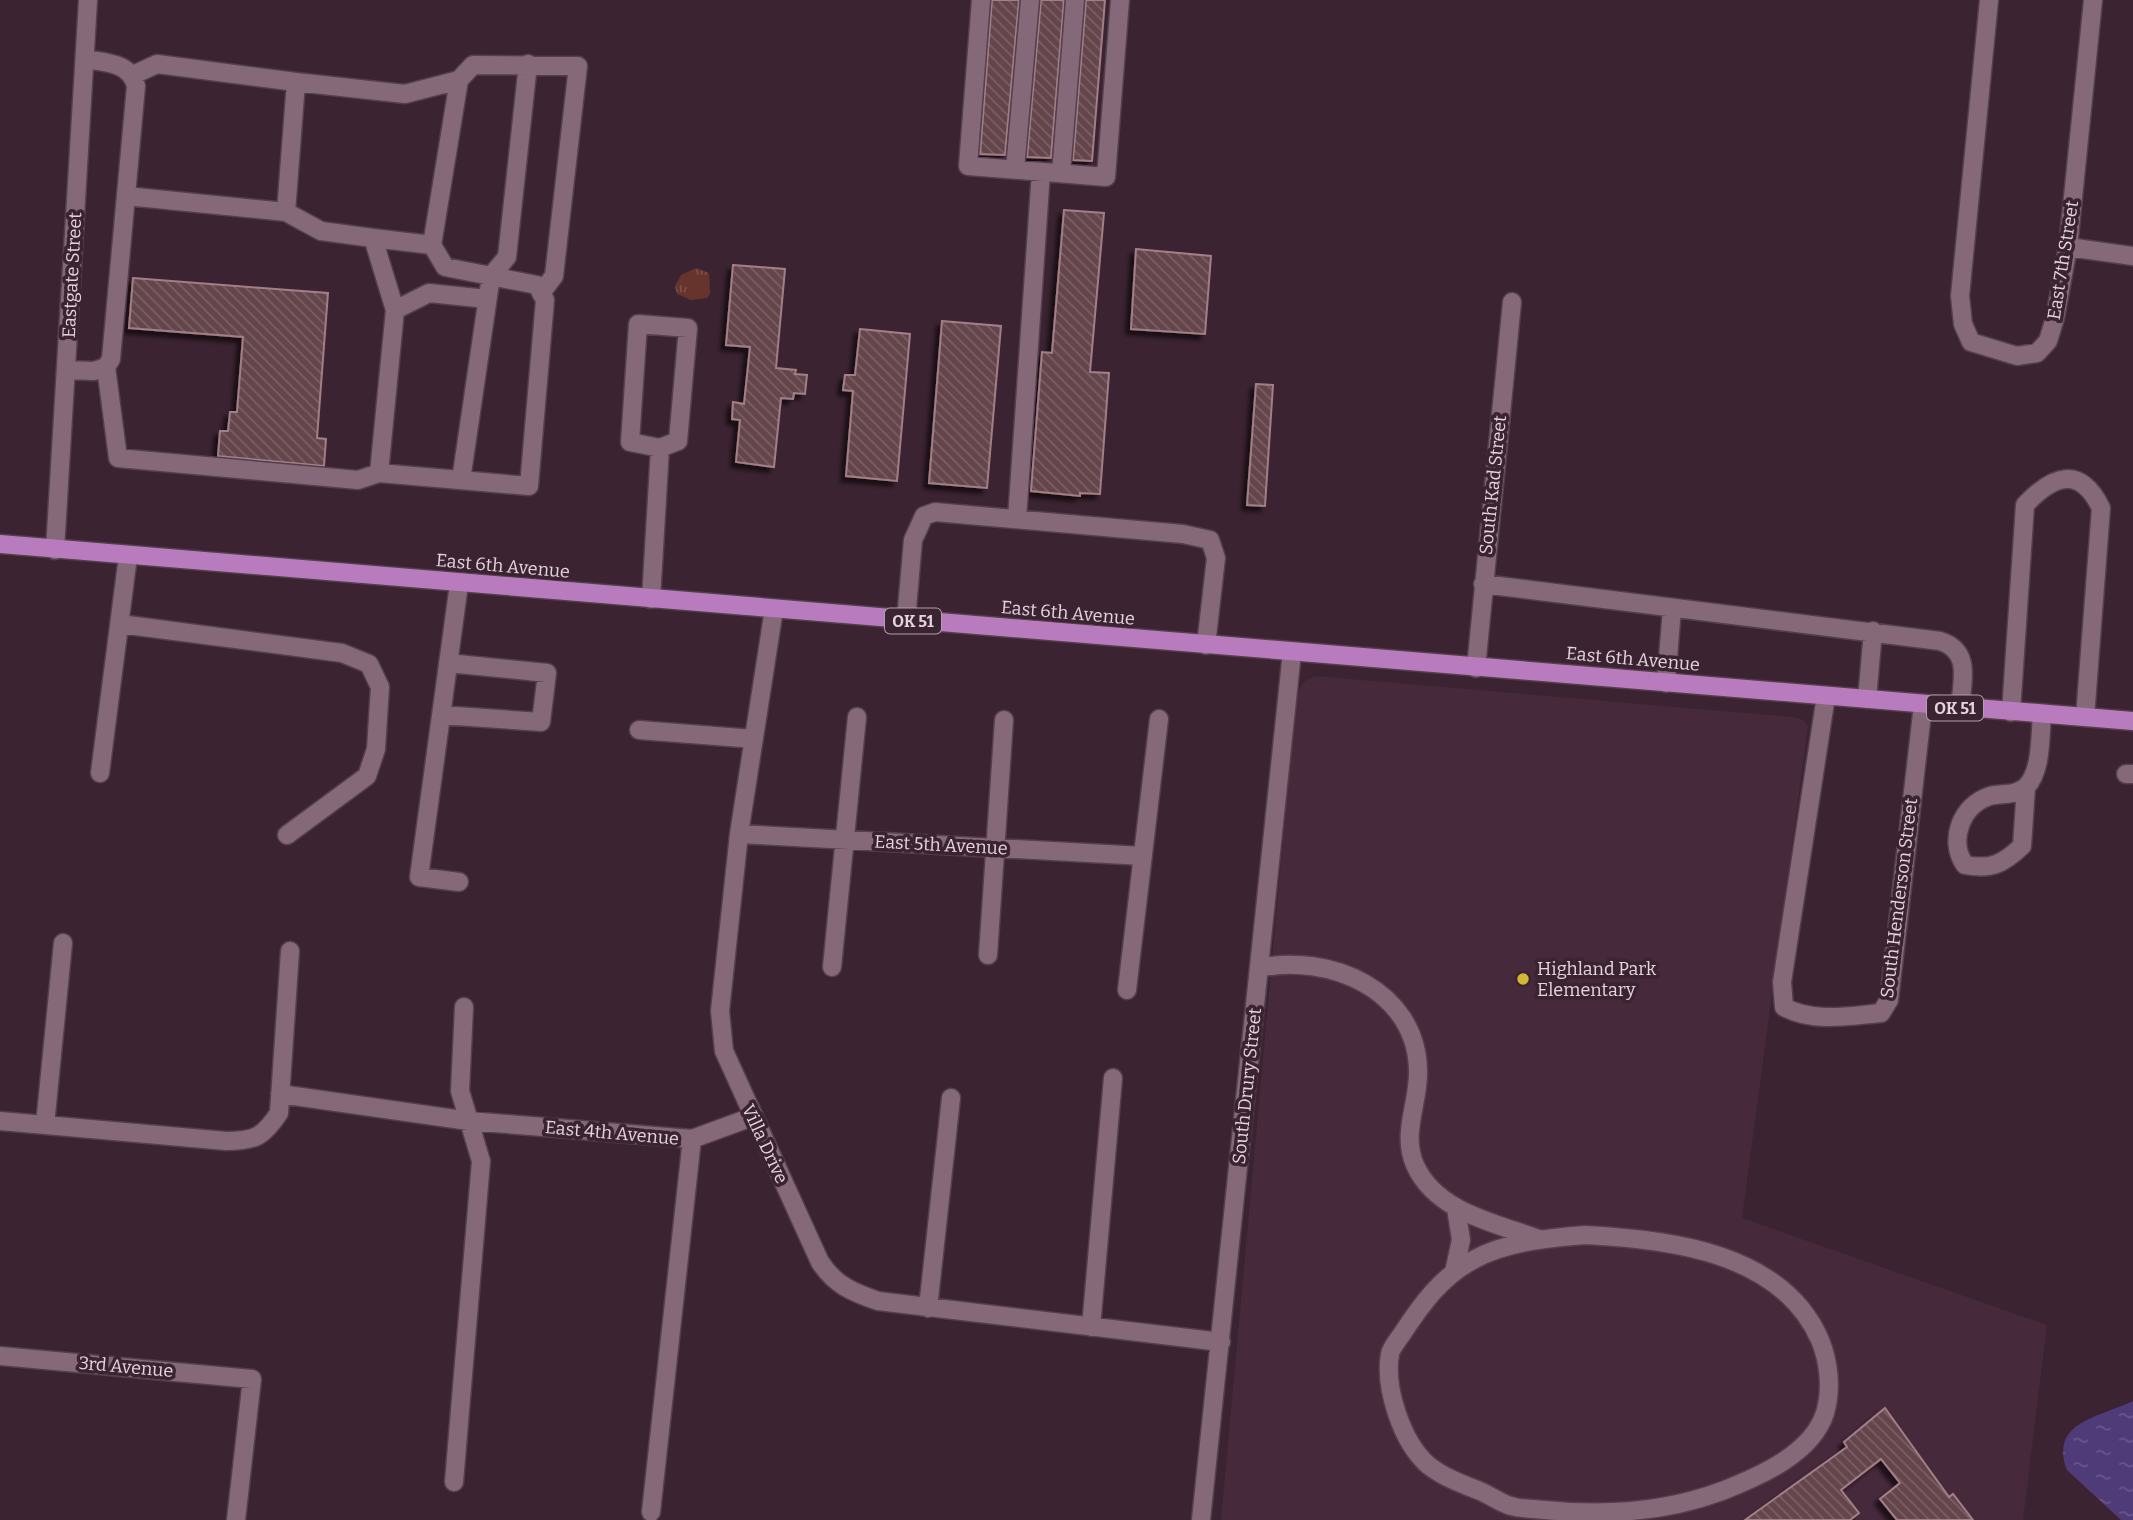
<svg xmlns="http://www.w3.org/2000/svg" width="2133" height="1520" viewBox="0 0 2133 1520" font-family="Bitter,serif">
  <defs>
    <pattern id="park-tufts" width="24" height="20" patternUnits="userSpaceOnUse" patternTransform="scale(1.75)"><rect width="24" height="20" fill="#67342d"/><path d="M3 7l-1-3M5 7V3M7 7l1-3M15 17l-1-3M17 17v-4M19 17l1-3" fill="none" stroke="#7d504b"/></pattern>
    <pattern id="water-ripples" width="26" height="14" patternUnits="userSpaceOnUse" patternTransform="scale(1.75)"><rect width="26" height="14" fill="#503b79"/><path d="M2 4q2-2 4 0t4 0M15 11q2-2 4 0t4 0" fill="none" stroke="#69568c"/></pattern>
    <pattern id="building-back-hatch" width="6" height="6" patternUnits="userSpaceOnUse" patternTransform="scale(1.75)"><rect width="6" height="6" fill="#64454b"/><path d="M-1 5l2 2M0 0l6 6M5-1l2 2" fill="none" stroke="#7a5f64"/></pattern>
    <filter id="shadow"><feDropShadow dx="-5" dy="5" stdDeviation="2" flood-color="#0009"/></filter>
  </defs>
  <rect width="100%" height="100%" fill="#3b2331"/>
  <path fill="#47293c" d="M1315 676 1793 717 1803 720 1808 726 1742 1218 2047 1325 2023 1520H1221L1295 708 1299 689 1305 681Z"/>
  <path fill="url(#park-tufts)" d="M696 268 709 273 710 294 707 298 691 300 677 294 675 286 681 275Z"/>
  <path fill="url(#water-ripples)" d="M2133 1401V1520H2121L2067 1470C2049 1421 2101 1417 2133 1401Z"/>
  <path fill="url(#building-back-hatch)" stroke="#a27f86" stroke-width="2" filter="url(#shadow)" d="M992 0H1019L1005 155 980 154Z
    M1041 0H1064L1051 158 1027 157Z
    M1086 0H1105L1092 161 1073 160Z
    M1064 210 1104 213 1090 372 1109 373 1100 494 1080 493V496L1031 491 1042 352 1052 353Z
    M1136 249 1211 256 1205 334 1131 329Z
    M733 265 785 269 776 368 796 370 795 374 807 375 805 394 794 393 793 399 781 398 774 467 736 462 740 420 732 419 733 402 744 404 750 347 726 345Z
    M133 278 328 293 317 438 326 439 324 466 218 456 220 431H228L230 412H237L243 337 129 328Z
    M942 321 1001 326 987 488 929 483Z
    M860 329 910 334 897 481 846 476 853 391 843 390 845 375H855Z
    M1256 384 1273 385 1265 506 1247 505Z
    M1885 1408 1949 1497 1953 1494 1973 1520H1897L1880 1499 1900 1483 1881 1459 1841 1490 1859 1513 1850 1520H1745L1847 1447 1844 1442Z"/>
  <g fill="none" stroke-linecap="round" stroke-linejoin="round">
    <g stroke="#543f4c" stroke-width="21">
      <path id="minor" d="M981 0 968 166 1106 177 1120 0
        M1989 0 1960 296 1963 324 1971 342 2017 356 2037 353 2048 341 2055 318 2068 247 2093 0
        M133 75 157 64 296 82 286 212
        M296 82 405 94 459 80
        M1015 169 1030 0
        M1061 173 1075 0
        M126 196 286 212 321 231 373 238 395 310 379 473
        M432 245 459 80 473 65 578 66 554 276 541 293
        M2068 247 2133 256
        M395 310 429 293 487 299
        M638 324 688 328 678 441 660 448 630 442Z
        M106 367 118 458 358 480 379 473 529 486 545 300 537 285 445 267 432 245 373 238
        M66 370 94 371 106 367 111 359 136 86C130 62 106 63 85 59
        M461 480 491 276 507 257 528 64
        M1017 519 1041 172
        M55 550 88 0
        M459 584 419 877 459 882
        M1483 584 1940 641C1972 651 1962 681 1960 708
        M651 599 660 448
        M774 609 739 834 720 1011 724 1051 820 1262C835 1285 852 1292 878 1301L1221 1342
        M906 620 913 540 924 516 935 512 1183 534 1210 540 1216 558 1206 645
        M120 624 342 653 369 664 380 687 376 749 367 776 287 835
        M1476 668 1512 302
        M1666 683 1672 608
        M1826 696 1782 982 1784 1007C1813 1023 1849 1016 1881 1013L1889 1000 1923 705
        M1867 699 1873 631
        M2011 712 2025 505C2053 475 2080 465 2101 508L2085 717
        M441 715 541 722 547 673 448 663
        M639 730 754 739
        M100 773 128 556
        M2126 774H2133
        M2026 787 2022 846C2003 864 1991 870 1965 865 1948 841 1961 805 1990 796 2002 793 2015 796 2026 787 2042 771 2040 735 2042 714
        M739 834 1143 856
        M988 955 1004 720
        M832 967 857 717
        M1259 968C1328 953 1417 989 1418 1071 1419 1103 1401 1133 1415 1165 1436 1212 1495 1223 1539 1239
        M1127 990 1159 719
        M280 1094 469 1121 692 1139 752 1117
        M0 1121 226 1141C255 1141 263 1137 279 1113L290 951
        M45 1125 63 943
        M1585 1235C1668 1239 1782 1252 1820 1340 1829 1362 1832 1389 1825 1413 1812 1454 1758 1477 1722 1491 1666 1512 1605 1516 1545 1510 1535 1509 1521 1509 1511 1506 1500 1503 1490 1495 1480 1491 1462 1484 1443 1477 1428 1465 1402 1442 1384 1388 1390 1354 1391 1348 1398 1340 1402 1334 1421 1305 1441 1277 1473 1260 1505 1242 1548 1238 1585 1235Z
        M1454 1272 1461 1240 1456 1208
        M928 1308 951 1098
        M1091 1327 1113 1078
        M0 1356 252 1379 236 1520
        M454 1482 481 1161 460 1091 464 1007
        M651 1512 692 1139
        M1201 1520 1292 652"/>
    </g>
    <g stroke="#543f4c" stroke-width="21">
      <path id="major" d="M0 544 2133 721"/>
    </g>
    <use href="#minor" stroke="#856979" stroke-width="18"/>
    <use href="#major" stroke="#b87cbe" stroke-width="18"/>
  </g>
  <circle fill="#d2b635" stroke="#3b2331" stroke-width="2.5" cx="1523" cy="979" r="7"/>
  <g text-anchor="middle" stroke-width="7" stroke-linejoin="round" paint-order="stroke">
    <g fill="#3b2331" stroke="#b19fa9" stroke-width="2">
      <rect x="885" y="608.5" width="56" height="25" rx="5"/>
      <rect x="1927" y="695.5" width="56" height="25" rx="5"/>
    </g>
    <g font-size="16" font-weight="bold" fill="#e4d4dd">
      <text x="913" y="627">OK 51</text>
      <text x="1955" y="714">OK 51</text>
    </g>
    <g font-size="18" fill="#e4d4dd" stroke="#3b2331">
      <text transform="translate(2063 260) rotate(-81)" y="6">East 7th Street</text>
      <text transform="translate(72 275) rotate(-87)" y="6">Eastgate Street</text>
      <text transform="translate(1493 485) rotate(-84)" y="6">South Kad Street</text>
      <text transform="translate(503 566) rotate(5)" y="6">East 6th Avenue</text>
      <text transform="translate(1068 613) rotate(5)" y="6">East 6th Avenue</text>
      <text transform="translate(1633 659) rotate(5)" y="6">East 6th Avenue</text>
      <text transform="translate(941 845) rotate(3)" y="6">East 5th Avenue</text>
      <text transform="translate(1899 898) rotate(-83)" y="6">South Henderson Street</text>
      <text transform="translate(1247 1086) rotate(-84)" y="6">South Drury Street</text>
      <text transform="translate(612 1133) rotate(5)" y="6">East 4th Avenue</text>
      <text transform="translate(765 1144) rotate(65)" y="6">Villa Drive</text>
      <text transform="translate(126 1367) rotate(5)" y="6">3rd Avenue</text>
    </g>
    <g font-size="18" fill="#e4d4dd" stroke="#3b2331" text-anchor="start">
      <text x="1537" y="975">Highland Park<tspan x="1537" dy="21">Elementary</tspan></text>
    </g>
  </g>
</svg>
